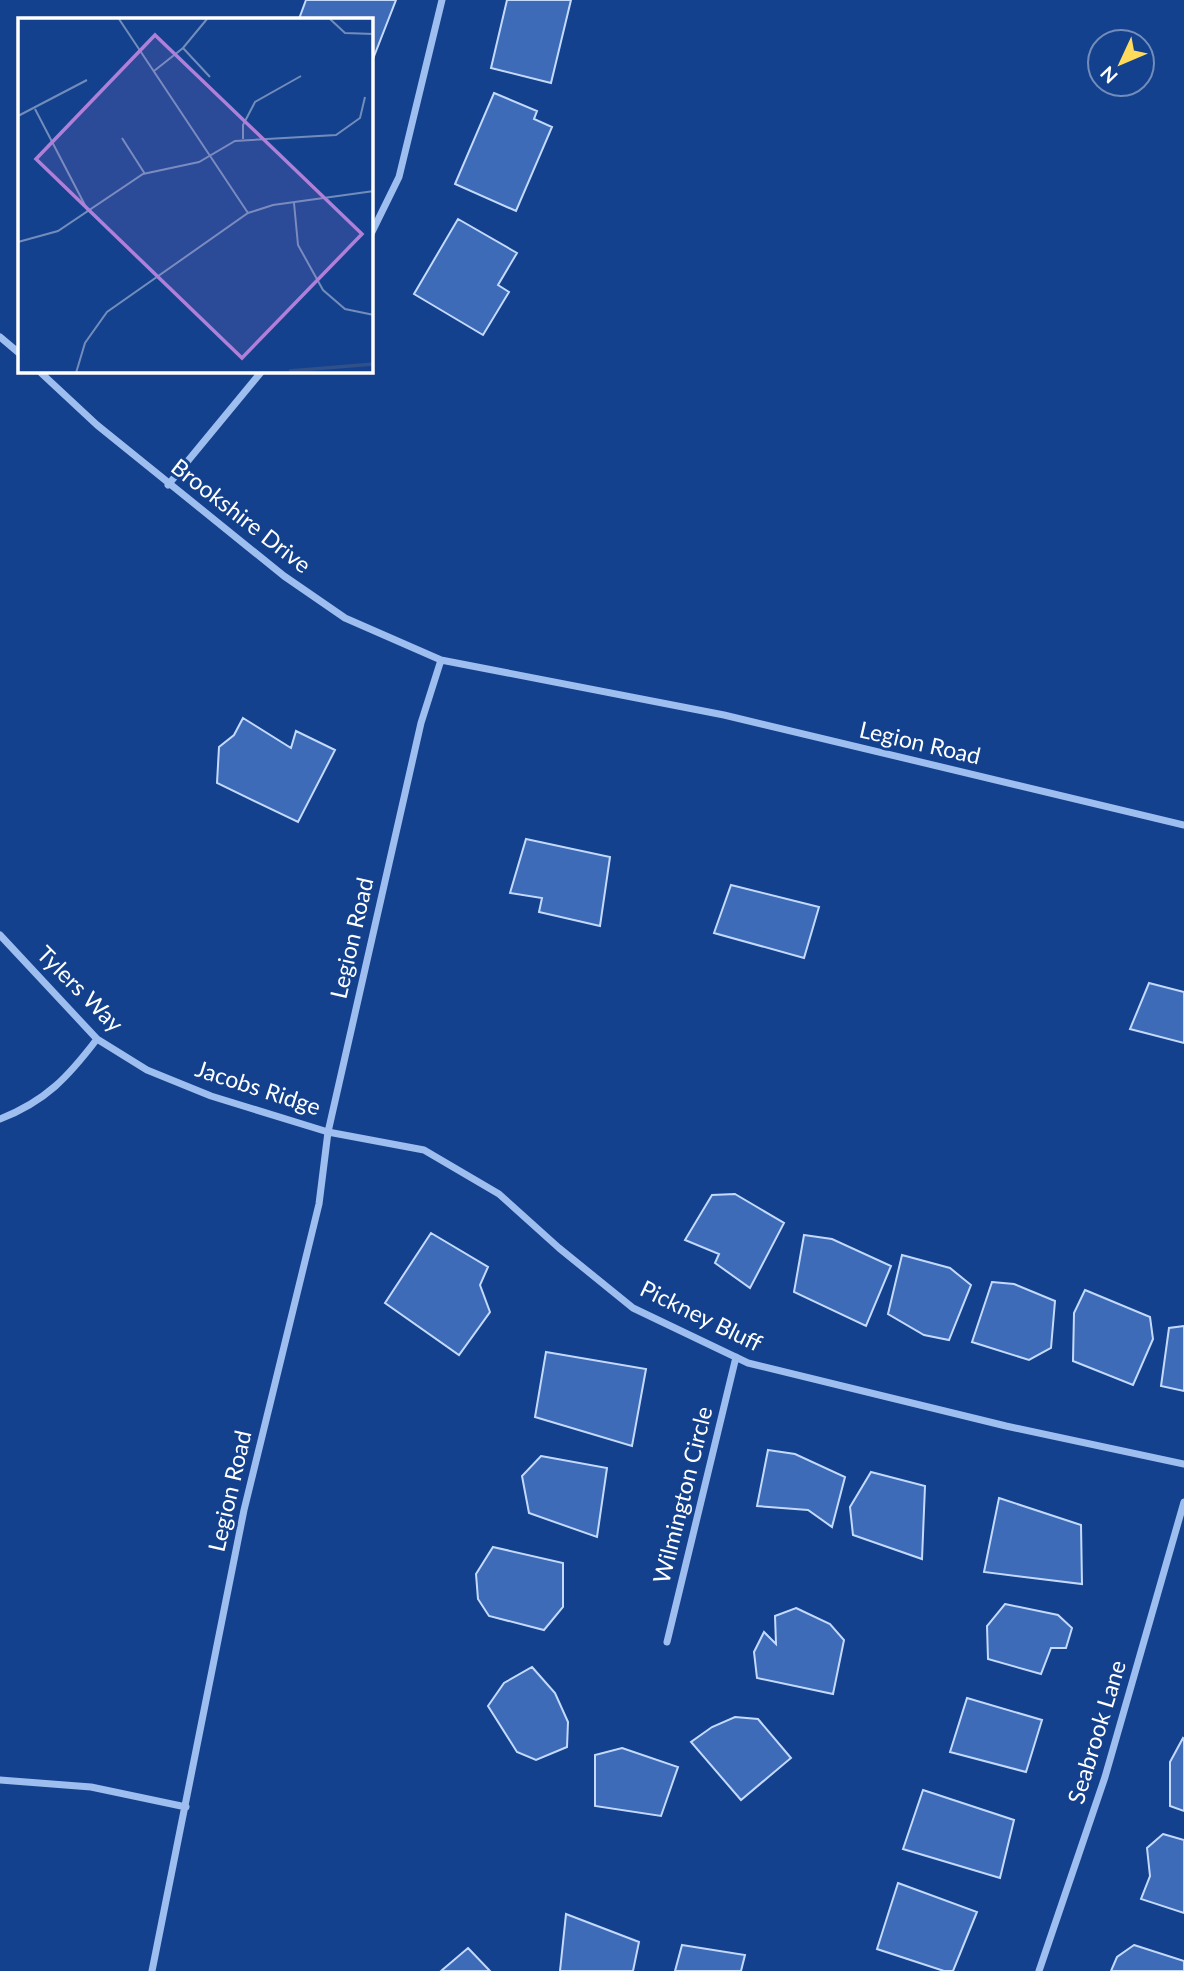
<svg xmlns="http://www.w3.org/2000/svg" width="1184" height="1971" viewBox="0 0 1184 1971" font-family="Lato,sans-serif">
  <rect width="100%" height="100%" fill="#14418d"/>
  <path fill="#3d6bb7" stroke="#c4dafc" stroke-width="2" d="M306 0H396L371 64V19H299Z
    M507 0H571L551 83 491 68Z
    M494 93 537 111 534 119 552 127 516 211 455 184Z
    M458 219 517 253 498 285 509 292 483 335 414 294Z
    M243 718 291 748 296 731 335 750 298 822 217 783 219 747 234 735Z
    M526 839 610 857 600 926 539 912 542 898 510 893Z
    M731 885 819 907 804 958 714 933Z
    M1149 983 1184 992V1043L1130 1029Z
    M735 1194 784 1223 750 1288 715 1263 719 1254 685 1240 712 1195Z
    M431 1233 488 1267 480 1285 490 1312 459 1355 385 1303Z
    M804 1235 832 1239 891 1266 866 1326 794 1292Z
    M902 1255 950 1268 971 1285 949 1340 924 1335 888 1314Z
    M992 1282 1014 1284 1055 1301 1051 1348 1029 1360 972 1342Z
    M1085 1290 1150 1317 1153 1339 1133 1385 1073 1361 1074 1313Z
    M1184 1326V1391L1161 1386 1169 1328Z
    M546 1352 646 1369 632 1446 535 1417Z
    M768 1450 795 1454 845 1477 832 1527 808 1510 757 1506Z
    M541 1456 607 1468 597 1537 529 1513 522 1476Z
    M871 1472 925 1486 922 1559 853 1535 850 1507Z
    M999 1498 1081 1525 1082 1584 984 1572Z
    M493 1547 563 1563V1607L544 1630 489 1616 478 1599 476 1574Z
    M1005 1604 1058 1615 1072 1628 1066 1648H1051L1041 1674 988 1659 987 1626Z
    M796 1608 830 1624 844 1640 833 1694 757 1678 754 1652 764 1632 776 1644 775 1616Z
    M532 1667 555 1693 568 1722 567 1747 536 1760 517 1752 488 1706 504 1683Z
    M967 1698 1042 1720 1026 1772 950 1752Z
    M735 1717 758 1719 791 1758 741 1800 691 1742 712 1727Z
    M1183 1738 1184 1739V1811L1170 1806V1762Z
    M622 1748 678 1767 661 1816 595 1806V1755Z
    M923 1790 1014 1820 1000 1878 903 1849Z
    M1163 1834 1184 1840V1913L1141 1899 1150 1876 1147 1848Z
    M898 1883 977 1912 953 1971H944L877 1949Z
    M566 1914 639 1942 633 1971H560Z
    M682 1945 745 1955 741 1971H675Z
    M1134 1945 1184 1961V1971H1111L1117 1957Z
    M468 1948 490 1971H441Z"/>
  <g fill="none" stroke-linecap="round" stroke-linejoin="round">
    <path stroke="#9ebef0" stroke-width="7" d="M371 234 399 177 442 0
      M0 337 19 353
      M39 371 97 425 284 576 345 618 441 660 724 715 1184 825
      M168 485 262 371
      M0 935 97 1039 147 1070 211 1096 328 1132 424 1150 499 1194 559 1248 633 1308 748 1363 1006 1426 1184 1464
      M0 1119C46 1101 68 1077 97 1039
      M667 1642 736 1357
      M0 1780 91 1787 186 1807
      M152 1971 244 1510 319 1204 328 1132 421 723 441 660
      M1039 1971 1105 1777 1184 1502"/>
  </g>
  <g text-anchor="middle" stroke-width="6" stroke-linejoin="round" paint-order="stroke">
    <g font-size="23" fill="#fff" stroke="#14418d">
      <text transform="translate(241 516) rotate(38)" y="8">Brookshire Drive</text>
      <text transform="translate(920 743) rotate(13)" y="8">Legion Road</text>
      <text transform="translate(352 938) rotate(-77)" y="8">Legion Road</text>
      <text transform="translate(80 989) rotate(45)" y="8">Tylers Way</text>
      <text transform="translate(258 1088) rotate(18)" y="8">Jacobs Ridge</text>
      <text transform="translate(701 1316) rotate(26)" y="8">Pickney Bluff</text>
      <text transform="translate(230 1491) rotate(-77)" y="8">Legion Road</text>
      <text transform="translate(683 1495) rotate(-76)" y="8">Wilmington Circle</text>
      <text transform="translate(1097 1732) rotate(-73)" y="8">Seabrook Lane</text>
    </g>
  </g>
  <g transform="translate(18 18)">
    <rect width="355" height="355" fill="#14418d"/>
    <path fill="none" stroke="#2f5089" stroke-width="3.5" d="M271 353 356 346"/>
    <path fill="none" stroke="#728dbb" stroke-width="2" d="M101 1 230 195M312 1 327 15 356 16M165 30 192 59M136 53 165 30 189 1M17 91 70 193M0 98 69 62M104 120 127 156M225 121V107L237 84 283 58M276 185 280 227 305 272 327 291 356 297M0 224 40 213 125 156 181 144 217 123 318 117 342 100 347 79M58 355 67 325 89 294 230 195 255 187 356 173"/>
    <path fill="#b080d9" fill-opacity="0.15" stroke="#b080d9" stroke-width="3.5" d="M137 17 344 216 224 340 18 141Z"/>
    <rect width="355" height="355" fill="none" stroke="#fff" stroke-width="3.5"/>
  </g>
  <g transform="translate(1121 63) rotate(226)"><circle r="33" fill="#14418d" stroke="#728dbb" stroke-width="2"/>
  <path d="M0-5L12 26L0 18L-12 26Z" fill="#ffdb5d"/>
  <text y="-10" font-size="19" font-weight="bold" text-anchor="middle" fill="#ffffff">N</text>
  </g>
</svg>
